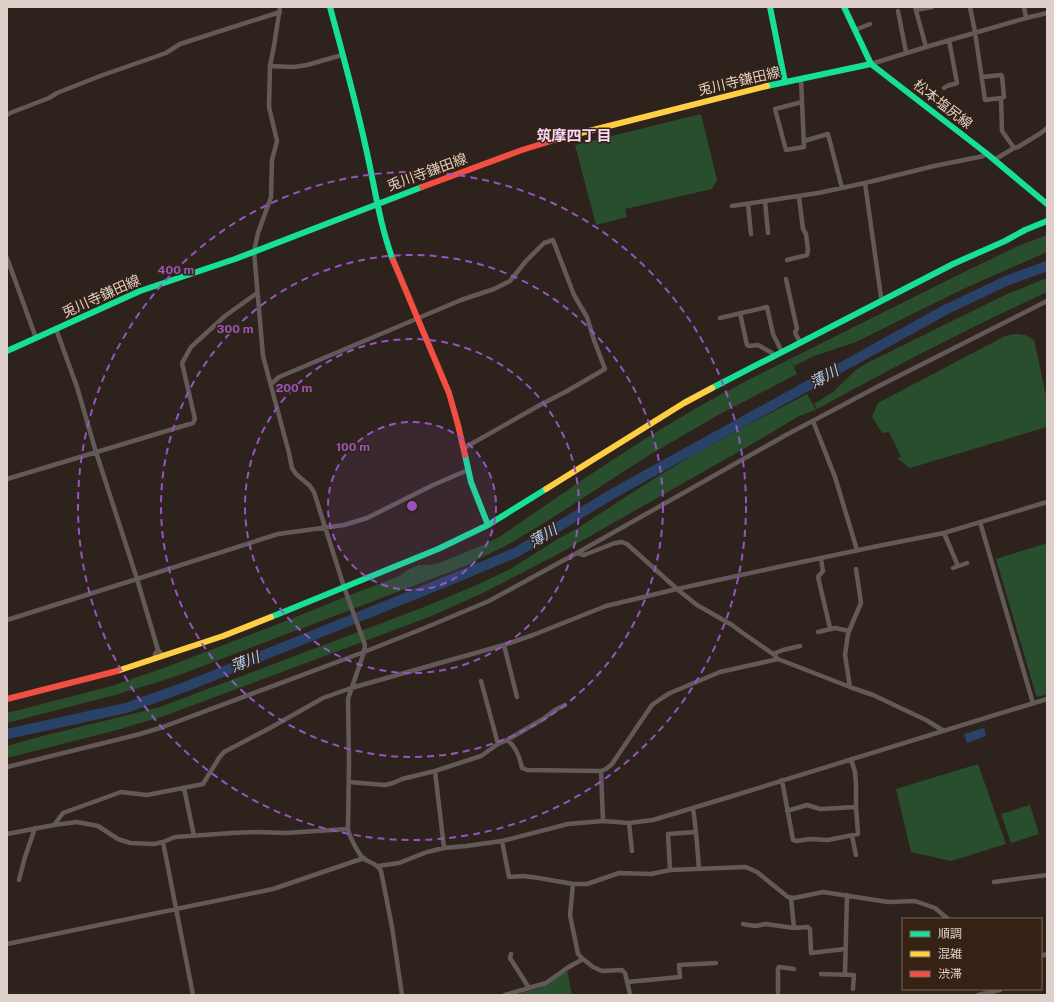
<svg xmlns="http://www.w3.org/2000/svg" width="1054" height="1002" viewBox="0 0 1054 1002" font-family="'Public Sans','Noto Sans JP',sans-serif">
  <rect width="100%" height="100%" fill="#2e231c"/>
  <path fill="#294e2e" d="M701 114 717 180 712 189 625 209 627 217 596 225 575 145Z
    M1047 235V252L963 289 856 342 814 356 794 366 790 359 956 276 1018 246Z
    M1047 278V292C969 328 892 368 817 409L814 404 833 392 856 370 867 363 1007 294Z
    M1015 334 1025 335 1034 340 1047 400V427L910 468 897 458 901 457 889 432 882 433 872 417 878 403 1005 336Z
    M790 359 797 374 718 415 646 457 549 520 507 545 463 567 174 677 115 695 7 723V713L112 686 169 666 291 619 350 595 400 576 409 569 419 565H428L439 563 483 545 501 536C559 496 617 455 678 419 714 397 752 378 790 359Z
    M807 394 816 410 799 416 754 443 562 552 483 593 429 617 164 716 117 730 7 758V746L39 737 160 707 424 607 479 584 512 568 556 540 578 528 644 485 693 455 746 426Z
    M1047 543V694L1038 697 1036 695 996 559Z
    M978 764 1006 844 951 861 911 852 896 789Z
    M1030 805 1039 834 1011 843 1001 814Z
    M567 970 572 995H515L542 987Z"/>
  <path fill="#294268" d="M984 728 986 736 967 743 964 734Z"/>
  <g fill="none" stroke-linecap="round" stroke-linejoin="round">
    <path stroke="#294268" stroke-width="10" d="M7 734 126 708 185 687 450 580 517 552 612 494 945 310 1006 281 1047 266"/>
    <path stroke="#645959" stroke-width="4.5" d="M280 7 274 46 270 66 269 107 277 141 272 160 271 197 258 233 254 251 263 356 289 453 292 468 296 474 310 486 314 492 344 587 365 645 364 652 348 699 349 763 348 829C349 836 358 853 363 858 370 864 375 861 381 871L392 927 402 995
      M915 7 926 47
      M970 7 975 32 985 100 1001 98 1002 131 1014 148
      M1024 7 1026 18
      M916 10 932 7
      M898 11 906 52
      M855 30 870 24
      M871 64 926 47 1026 18 1047 13
      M270 66 294 67 307 65 342 55
      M982 77 1001 75 1002 76 1004 97 1001 98
      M801 79 804 147 786 150 775 109 802 102
      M944 88 947 86 957 83 949 40
      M7 115 10 113 49 98 57 93 100 76 166 53 180 44 280 12
      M804 141 828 134 842 188
      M994 160 1014 148 1018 147 1041 133 1047 128
      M865 183 881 297 883 300
      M765 201 768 233
      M748 204 751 234
      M732 206 818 193 865 183 934 166 979 157 983 156 986 153
      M7 258 36 338
      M787 260 807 255 808 250 806 234 803 229 799 197
      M786 279 797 329 795 332 796 335 801 343
      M740 313 747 345 749 346 758 345 772 353 775 356
      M720 318 767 307 773 334 782 352
      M56 329 77 387 96 452 137 579 158 650
      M271 384 279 377 461 300 494 289 510 281 526 261 544 243 553 240 574 295 587 317 594 340 605 369 567 391 540 405 464 448
      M813 421 835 477 857 550
      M7 479 193 423 195 419 182 363 191 347 225 316 257 293
      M980 522 1033 703
      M944 533 958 566
      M577 553 584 555 615 543 622 542 627 544 677 589 697 605 732 625 740 631 773 654 778 659 850 687 873 695 926 720 944 731
      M821 559 823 571 818 577 830 628
      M953 568 967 563
      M7 620 137 579 278 534 344 525 367 518 433 485 468 470
      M849 631 861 603 856 569
      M818 632 835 628 849 631 848 634 845 655 850 687
      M504 645 517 697
      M773 654 783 650 800 646
      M155 659V654L158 650 164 656
      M481 681 498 744
      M507 740 543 719 555 710 565 705
      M7 767 140 734 160 728 364 652 422 629 489 601 577 553 786 435 875 388 1047 301
      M435 771 444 848
      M601 771 603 821
      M782 780 793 840 797 841 810 839 828 840 858 834 856 807V784L855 772 851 759
      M349 782 385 785 393 783 402 779 435 771 481 756 498 744 507 740C516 746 520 758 522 768L527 770 601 771 606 769 612 764 639 724 652 705 662 698 670 693 720 672 778 659
      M184 788 194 836
      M693 808 696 832 699 869
      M787 811 807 805 820 809 856 807
      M629 823 632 851
      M54 825 63 813 121 792 147 795 203 784 219 758 224 752 270 728 323 698 351 688 504 645 533 635 606 606 677 589 778 567 878 546 944 533 1047 502
      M7 834 54 825 77 822 98 826 118 839 130 843 154 844 163 842 175 837 232 833 259 832 285 833 348 829
      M852 836 856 855
      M502 841 509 877 523 876 539 878 573 884H587L619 873 651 874 670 870 746 867 757 872 788 897 794 898 823 892 888 902 915 901 935 908 948 919
      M163 842 193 995
      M378 866 399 863 427 852 444 848 466 846 502 841 568 824 603 821 629 823 653 820 726 798 1047 699
      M670 870 668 834 696 832
      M19 880 25 857 35 828
      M994 882 1047 875
      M573 884 570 915 578 954 583 959 593 967 602 971 622 970 625 973 630 994 631 995
      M791 898 794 928
      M743 924 755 926 766 924 794 928 808 927 810 929 811 953 845 949
      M7 944 273 889 364 858
      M511 954 510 958 529 988
      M1041 956 1047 954
      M821 974 854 975 853 989
      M845 974 847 895
      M627 982 680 977 679 965 716 963
      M505 995 546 983 567 968 583 959
      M778 995V969L779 967 794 969
      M978 995 1000 990V989"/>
    <path stroke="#16e098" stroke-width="6" d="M330 7C342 52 355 98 365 144 374 182 379 223 393 260
      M770 7 785 82
      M844 7 871 64 986 153 1047 204
      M767 86 871 64
      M7 351 140 291 235 259 422 187
      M712 388 953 264 1005 241 1025 230 1047 221
      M465 455 471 482 488 525
      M271 617 438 549 488 525 546 489"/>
    <path stroke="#ffcf43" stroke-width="6" d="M561 138 767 86
      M546 489 684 403 712 388
      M117 671 223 636 271 617"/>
    <path stroke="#f24e42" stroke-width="6" d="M422 187 522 150 561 138
      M393 260 449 393 458 425 465 455
      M7 699 117 671"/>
  </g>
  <circle cx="412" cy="506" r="84" fill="#9455c1" fill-opacity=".12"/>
  <g fill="none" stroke="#9455c1" stroke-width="2" stroke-dasharray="7 5">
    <circle cx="412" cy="506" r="84"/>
    <circle cx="412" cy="506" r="167"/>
    <circle cx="412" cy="506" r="251"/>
    <circle cx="412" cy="506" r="334"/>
  </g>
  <g text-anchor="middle" stroke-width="3" stroke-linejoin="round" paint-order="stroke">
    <g font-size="14" fill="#ded0c8" stroke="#362214">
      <text transform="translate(739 81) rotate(-13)" y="5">兎川寺鎌田線</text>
      <text transform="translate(943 104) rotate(38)" y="5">松本塩尻線</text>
      <text transform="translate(427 172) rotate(-20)" y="5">兎川寺鎌田線</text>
      <text transform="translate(101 296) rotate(-24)" y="5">兎川寺鎌田線</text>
    </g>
    <g font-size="15" font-weight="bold" fill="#fbd6f7" stroke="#362214">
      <text x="574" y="141">筑摩四丁目</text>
    </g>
    <g font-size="15" font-style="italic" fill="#b1cdf8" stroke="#362214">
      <text transform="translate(824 377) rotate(-29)" y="5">薄川</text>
      <text transform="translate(543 536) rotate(-31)" y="5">薄川</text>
      <text transform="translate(245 662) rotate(-22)" y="5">薄川</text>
    </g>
  </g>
  <circle cx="412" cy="506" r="6" fill="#9455c1" stroke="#362214" stroke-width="2"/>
  <g font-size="12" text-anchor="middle" font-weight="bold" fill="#9455c1" stroke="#362214" stroke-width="3" stroke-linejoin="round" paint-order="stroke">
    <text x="176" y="274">400 m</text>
    <text x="235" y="333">300 m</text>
    <text x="294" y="392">200 m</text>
    <text x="353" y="451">100 m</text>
  </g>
  <rect width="1054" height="1002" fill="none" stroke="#ded0c8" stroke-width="16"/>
  <rect x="902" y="918" width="140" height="72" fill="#362214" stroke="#79685c"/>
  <rect x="910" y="931" width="20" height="6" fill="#16e098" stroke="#79685c"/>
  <text x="938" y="938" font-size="12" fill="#ded0c8">順調</text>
  <rect x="910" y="951" width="20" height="6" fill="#ffcf43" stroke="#79685c"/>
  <text x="938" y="958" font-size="12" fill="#ded0c8">混雑</text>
  <rect x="910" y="971" width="20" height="6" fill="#f24e42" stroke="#79685c"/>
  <text x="938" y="978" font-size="12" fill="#ded0c8">渋滞</text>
</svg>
